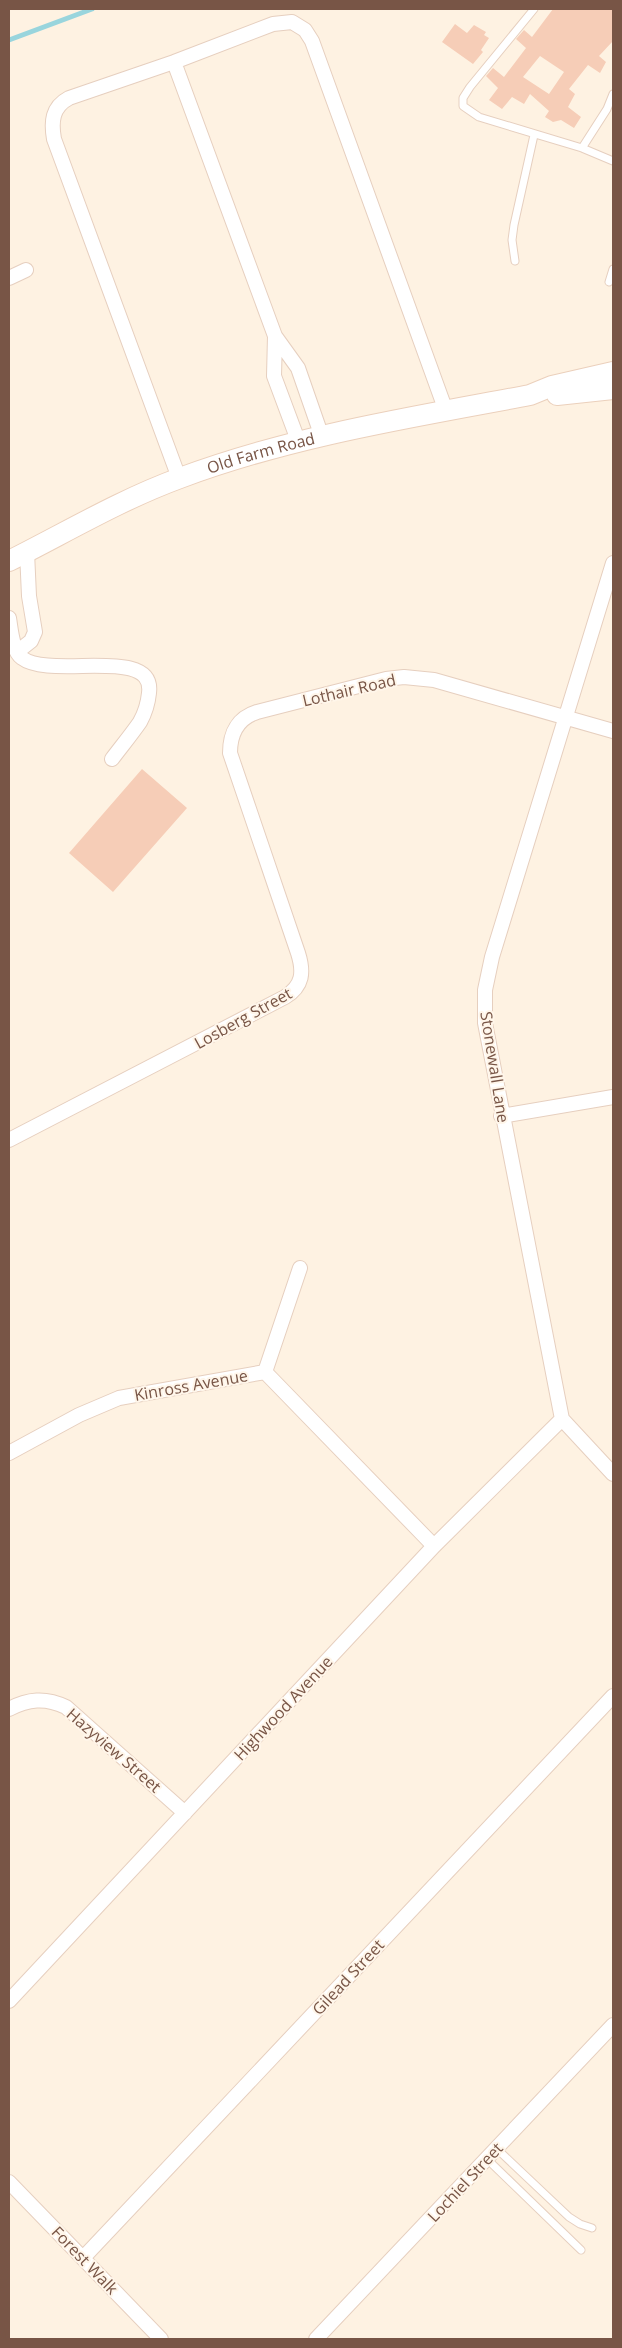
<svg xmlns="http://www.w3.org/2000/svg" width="622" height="2348" viewBox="0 0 622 2348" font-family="'Open Sans',sans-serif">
  <rect width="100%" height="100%" fill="#fef2e2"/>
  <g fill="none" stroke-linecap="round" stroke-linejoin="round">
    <path stroke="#99d5dd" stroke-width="5" d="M9 40 92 9"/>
  </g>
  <path fill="#f6cdb7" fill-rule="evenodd" d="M553 9H613V41L599 56 606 62 600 73 588 65 569 89 575 94 568 107 581 117 574 128 561 120 553 122 545 117 549 111 530 94 524 104 512 97 502 109 489 100 498 88 486 76 493 68 504 77 526 48 516 39 524 30 532 37ZM540 56 564 72 549 94 523 77Z
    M455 24 467 33 474 25 486 32 484 35 489 38 481 50 483 52 473 64 442 42Z
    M142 769 187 808 113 892 69 853Z"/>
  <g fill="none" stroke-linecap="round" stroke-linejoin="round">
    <g stroke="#e6cfbf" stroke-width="9">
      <path id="lane" d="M534 9 470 87 463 98V106L479 117 582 148 613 161
        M582 148 607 109 613 94
        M515 261 512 240 514 225 534 135
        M609 282 613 269
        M496 2148 569 2217 580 2224 592 2228
        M487 2159 581 2250"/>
    </g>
    <g stroke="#e6cfbf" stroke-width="16">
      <path id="street" d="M174 62 275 336 298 368 322 437
        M9 278 26 270
        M275 336 274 376 299 443
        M179 478 54 139C51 122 52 107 69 98L174 62 273 24 292 22 305 30 312 41 446 411
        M613 563 492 957 485 990V1023L562 1419 613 1474
        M9 618C11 629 12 651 22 658 51 680 155 645 149 693 148 703 145 713 140 722 131 735 121 747 112 759
        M17 652 31 641 35 632 29 596 27 552
        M501 1116 613 1097
        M9 1140 285 997C303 986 304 972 298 953L230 753C230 733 238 718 257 712L386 679 404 677 434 680 613 731
        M265 1372 300 1268
        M9 1453 79 1415 119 1398 265 1372 434 1546
        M9 1709C28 1699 45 1697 66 1707L185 1813
        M9 2001 434 1546 562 1419
        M9 2182 161 2339
        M83 2258 613 1696
        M316 2339 613 2025"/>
    </g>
    <g stroke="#ebd0bc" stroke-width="22">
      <g id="secondary">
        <path d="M557 395 613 389"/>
        <path id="s1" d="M9 561C65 533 120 500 180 478 292 436 413 417 530 395L552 386 613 372"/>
      </g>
    </g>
    <use href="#lane" stroke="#fff" stroke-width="7"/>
    <use href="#street" stroke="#fff" stroke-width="14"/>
    <use href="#secondary" stroke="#fff" stroke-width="20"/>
  </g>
  <g text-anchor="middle" stroke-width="4" stroke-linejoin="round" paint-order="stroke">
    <g font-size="16" fill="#785546" stroke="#fff6ea">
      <text dy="6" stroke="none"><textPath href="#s1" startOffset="275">Old Farm Road</textPath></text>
      <text transform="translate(349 690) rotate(-13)" y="6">Lothair Road</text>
      <text transform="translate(243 1018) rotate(-29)" y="6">Losberg Street</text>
      <text transform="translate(495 1067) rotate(81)" y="6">Stonewall Lane</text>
      <text transform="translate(191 1385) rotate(-10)" y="6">Kinross Avenue</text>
      <text transform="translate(283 1708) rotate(-47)" y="6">Highwood Avenue</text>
      <text transform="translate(114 1750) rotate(41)" y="6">Hazyview Street</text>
      <text transform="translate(348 1977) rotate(-47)" y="6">Gilead Street</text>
      <text transform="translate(465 2182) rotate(-47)" y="6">Lochiel Street</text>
      <text transform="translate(85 2260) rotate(46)" y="6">Forest Walk</text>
    </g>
  </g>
  <rect width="622" height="2348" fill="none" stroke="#785546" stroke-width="20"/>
</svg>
